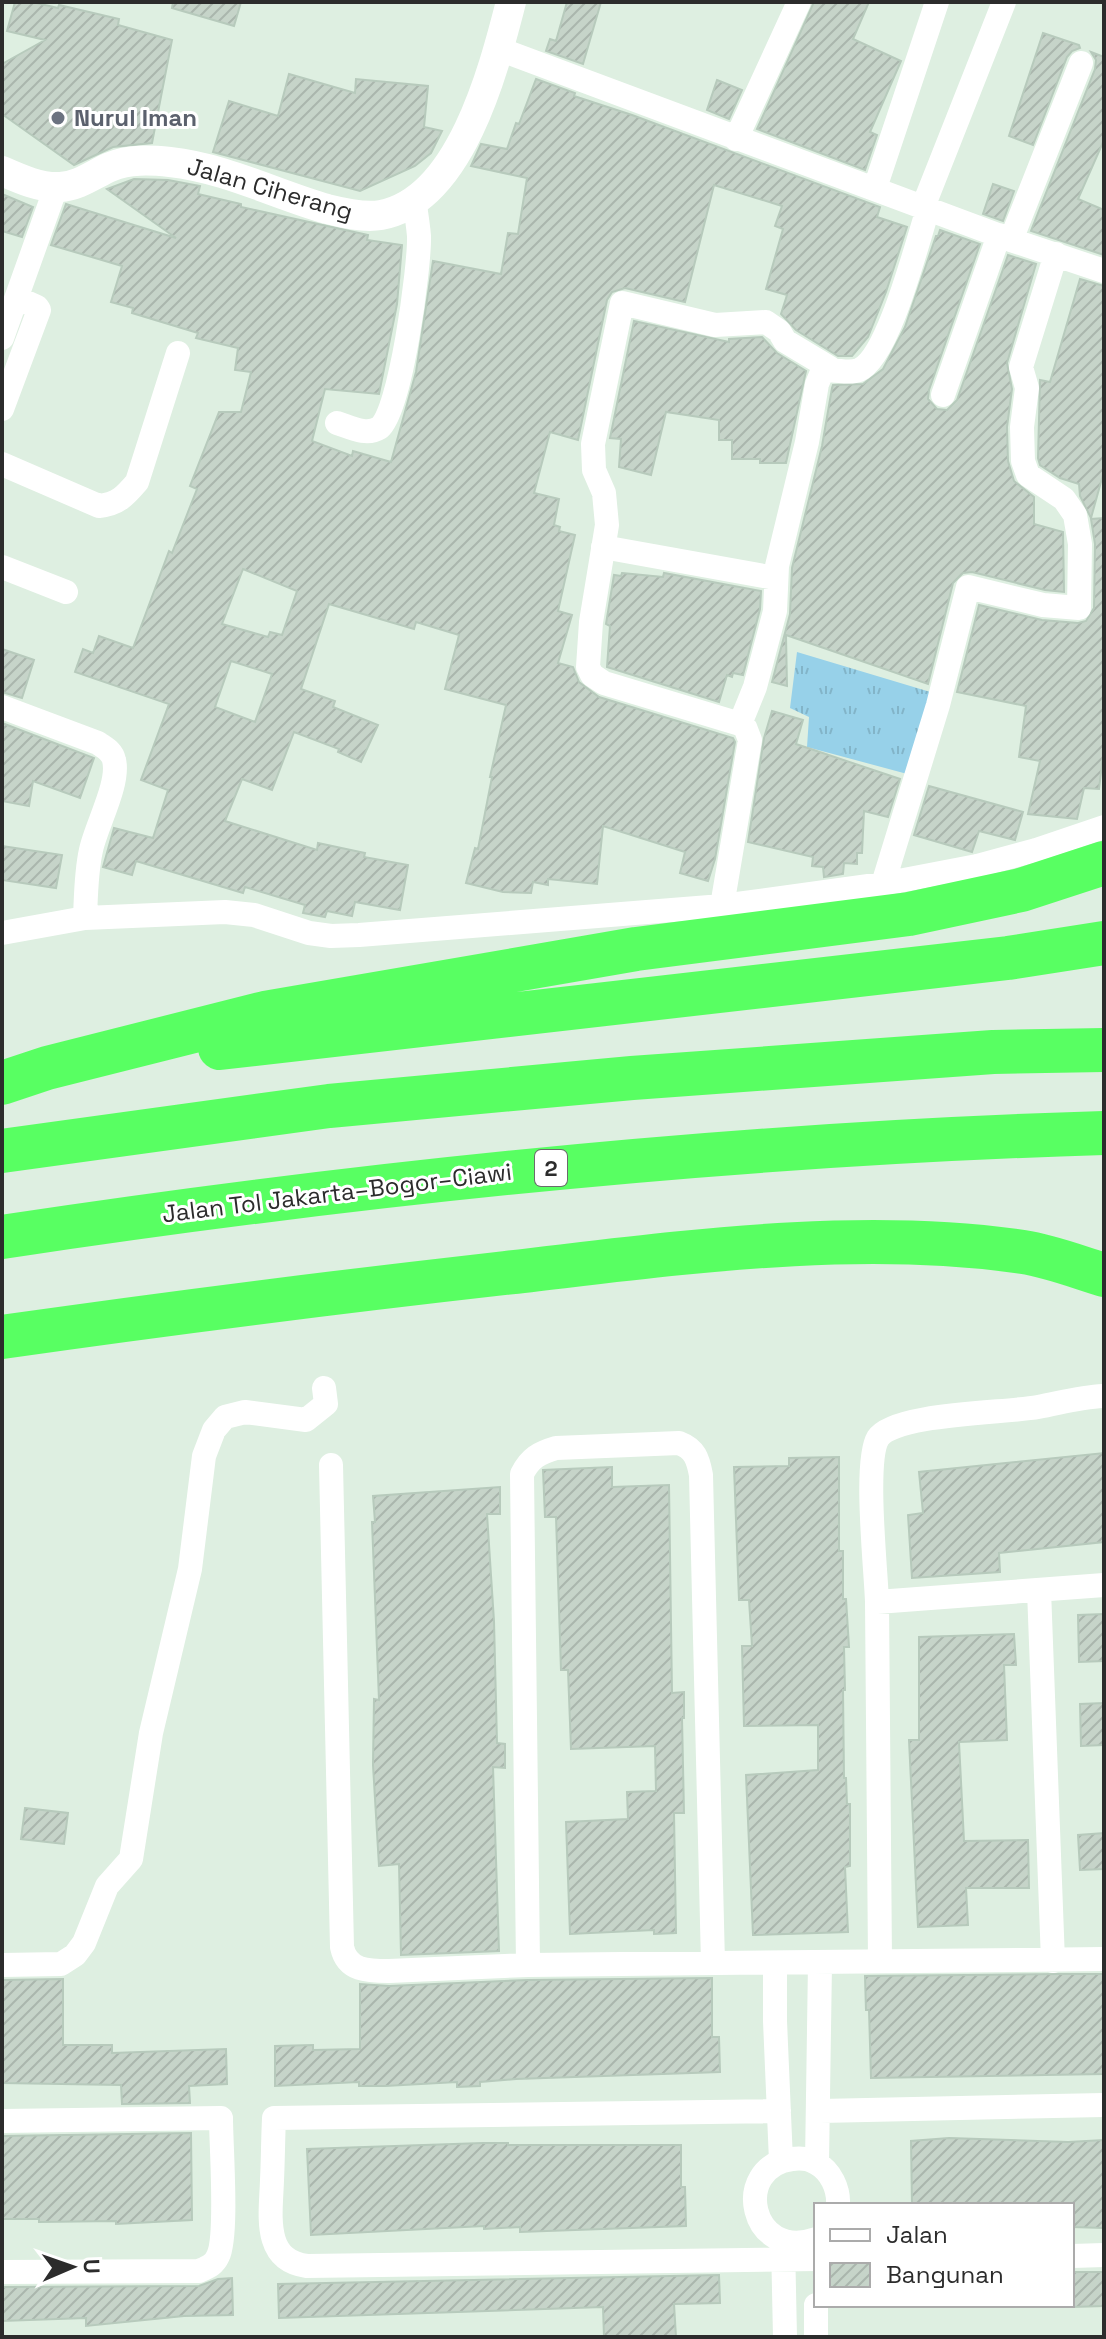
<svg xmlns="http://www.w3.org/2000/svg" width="1106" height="2339" viewBox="0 0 1106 2339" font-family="'Space Grotesk',sans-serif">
  <defs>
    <pattern id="grass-tufts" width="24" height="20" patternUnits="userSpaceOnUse" patternTransform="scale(2)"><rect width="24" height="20" fill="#97d1e9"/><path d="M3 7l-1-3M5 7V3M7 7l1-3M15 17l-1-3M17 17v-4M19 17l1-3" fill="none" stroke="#82b4c8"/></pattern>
    <pattern id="building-hatch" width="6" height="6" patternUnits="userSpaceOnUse" patternTransform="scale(2)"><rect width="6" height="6" fill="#c6d4c9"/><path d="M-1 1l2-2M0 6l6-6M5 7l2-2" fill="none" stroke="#aab6ad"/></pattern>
  </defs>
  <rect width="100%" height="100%" fill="#deefe1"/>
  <path fill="url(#grass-tufts)" d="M797 652 937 694 911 775 807 747 809 717 790 708Z"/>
  <path fill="url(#building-hatch)" stroke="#b7cabc" stroke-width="2" fill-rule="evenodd" d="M15 2H32L58 8 59 5 119 19 118 25 172 40 152 143 113 147 74 165 2 114V64L45 40 7 31Z
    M173 2H241L234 26 172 8Z
    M567 2H601L583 64 546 51 550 39 556 41Z
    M814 2H869L853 39 901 61 870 132 877 135 865 170 757 129Z
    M1043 33 1079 45 1080 48 1072 51 1067 57 1033 145 1009 136Z
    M1091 52 1104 57V140L1078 199 1104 210V255L1031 231 1095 69 1096 60Z
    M289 74 355 93 356 79 428 86 424 127 442 131 431 153 415 166 360 191 213 152 229 101 278 116Z
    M536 79 575 93 574 96 632 115 880 207 877 217 907 227 886 292 868 337 852 356H838L796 330 781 314 787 295 766 289 783 229 775 226 782 206 714 185 685 302 625 288 612 292 607 300 578 440 550 432 534 493 559 499 554 525 560 527 559 531 575 535 558 611 572 615 558 663 573 667 579 682 599 697 733 738 735 742 715 859 708 881 680 873 685 852 603 826 597 884 548 879V885L533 882 531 893 503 892 466 883 475 848 478 849 492 777H490L506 705 445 689 459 635 416 622 414 629 329 604 301 689 335 701 333 707 378 725 361 762 338 752 339 749 294 732 272 790 242 779 225 821 317 850 318 843 365 853 364 857 408 865 400 910 355 902 352 916 327 911 325 917 303 913 305 905 245 887 243 893 136 861 132 875 103 867 114 828 153 838 168 790 141 780 169 704 75 672 83 649 93 653 99 636 133 648 169 551 172 553 197 489 190 486 219 412H241L251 372 235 370 238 348 196 338 198 333 132 313 133 308 111 302 122 266 51 245 66 204 176 238 107 189 134 179 168 180 200 186 198 194 241 204V207L368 235 367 240 402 245 397 304 379 394 325 389 312 441 352 456 353 451 391 462 416 372 433 261 501 274 508 233 518 234 527 178 471 166 481 144 507 149 516 123 519 124ZM243 569 297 591 282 635 270 632 268 637 222 624ZM231 661 272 674 255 722 215 707Z
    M717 80 742 90 729 119 707 110Z
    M993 184 1014 191 1003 221 983 214Z
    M2 194 33 207 22 237 2 231Z
    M940 230 980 244 929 390 928 399 937 409 947 410 957 400 1008 255 1036 264 1007 363 1012 389 1007 427 1008 461 1014 481 1034 497V524L1063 532 1064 592 1045 590 972 572 963 573 953 583 928 684 786 635 787 686 772 682 790 614 792 568 822 446 832 388 833 385 863 384 883 369 905 327 936 236H938Z
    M1080 279 1104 286V471L1091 518 1080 496 1079 484 1060 478 1040 465 1038 458 1040 380 1050 382Z
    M634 321 729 342V339L762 337 777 353 806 371 786 463H760V459H732V440H719V420L666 412 651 475 619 467 621 439 610 438Z
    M1104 518V748L1099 789 1084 788 1077 819 1028 814 1040 761 1019 757 1026 706 957 692 979 605 1042 620 1078 623 1086 621 1094 608 1095 544 1091 519Z
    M622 573 663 577 664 573 761 591 760 609 743 675 733 673 732 677 727 675 719 702 607 667 610 626 606 624 614 575 621 576Z
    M2 649 34 660 22 698 2 692Z
    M772 711 803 720 796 744 900 779 888 817 864 811 862 853H857V864L844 863 843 874 824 877 823 867 812 866 813 857 748 842 764 738Z
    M2 723 94 758 80 798 33 781 29 806 2 801Z
    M929 786 1023 812 1015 840 979 831 972 852 914 835Z
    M2 846 62 855 56 888 2 880Z
    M1104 1453V1542L999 1553 1000 1572 912 1578 908 1515 923 1513 919 1472Z
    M839 1457V1551H843V1599H846L849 1647H844L845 1690H843L844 1778H846L847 1804H850V1866L845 1867 848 1932 753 1935 746 1775 818 1770V1725L744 1726 742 1646H752L749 1600H739L734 1467 789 1466V1458Z
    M612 1467V1487L669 1485 672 1693 684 1692V1718H682L684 1813H674L676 1933 654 1934V1930L570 1934 566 1822 628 1819 627 1792 656 1791 655 1746 571 1749 568 1670H561L556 1517H545L543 1470Z
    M500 1487V1514H487L494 1621 497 1743 505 1744V1768L493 1767 499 1951 401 1955 399 1864 379 1866 373 1765 374 1699 379 1700 372 1522H375L373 1496Z
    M1104 1614V1661L1079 1662 1078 1615Z
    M1014 1634 1016 1665H1004L1007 1740 959 1742 964 1841 1028 1840 1029 1888H966L968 1925 918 1927 909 1740H919V1637Z
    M1104 1703V1745L1081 1746 1080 1704Z
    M25 1808 68 1813 64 1844 21 1839Z
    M1104 1833V1869L1080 1870 1078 1835Z
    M1059 1974H1104V2074L871 2078 869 2010H866L865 1976Z
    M712 1978V2037H719L720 2072 516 2079 480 2082V2086L457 2087V2082L385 2086H359V2082L275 2086V2046L313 2045V2050L360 2049V1984L389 1986 528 1980Z
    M63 1979V2045H112V2053L226 2049 227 2084 189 2086 190 2103 122 2104 121 2085 2 2083V1980Z
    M191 2133 192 2220 116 2224V2221L39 2222V2219H2V2136Z
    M949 2138 1068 2142 1104 2140V2228L1072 2227V2205H912L911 2141Z
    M483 2143H508V2145H681V2187H685L686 2226 520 2232V2227L484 2229V2226L311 2235 307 2149Z
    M1072 2272H1104V2306L1072 2307Z
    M719 2275 720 2303 674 2304 676 2337H604L603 2307 279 2318 278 2284Z
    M232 2278 233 2315 184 2316 86 2326V2318L2 2321V2287L199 2286 218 2279Z"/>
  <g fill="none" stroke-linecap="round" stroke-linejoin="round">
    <path stroke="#fff" stroke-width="24" d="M499 49 1011 240 1104 271
      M736 139 799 2
      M875 188 937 2
      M923 207 1004 2
      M1011 240 1081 63
      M2 338 56 187
      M943 395 999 235
      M2 409 39 310 37 307 17 298
      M337 423C350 427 366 436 379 428 400 416 420 265 419 236 418 224 416 212 414 199
      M2 464 99 506C118 504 125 496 137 482L178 353
      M603 547 775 578
      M2 567 66 592
      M2 707 98 743C105 748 112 751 114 760 120 783 96 826 91 850 86 872 86 896 85 918
      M740 724 755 687 775 611 777 566 807 442 817 384 822 372C834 367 846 375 859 370 889 357 917 242 928 209
      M883 884 938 705 968 587 1043 605 1079 608 1080 544 1075 515 1064 499 1028 475 1023 461 1022 427 1027 388 1021 367 1056 254
      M722 906 750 740 745 727 740 724 604 683 592 675 588 667 591 622 607 525 604 493 594 470 593 444 622 303 715 325 766 322 779 331 785 341 830 368
      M2 933 85 918 225 912 254 915 309 933 331 936 359 935 722 906 883 884 977 866 1036 850 1104 827
      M331 1465 342 1947C347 1971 368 1971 389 1971L528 1965 1104 1959
      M1039 1590 1053 1961
      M877 1602 1104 1585
      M880 1961C879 1841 879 1721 877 1602 876 1570 864 1461 878 1438 894 1413 1007 1413 1038 1407 1060 1403 1080 1397 1103 1396
      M775 1963V2021L781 2161
      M2 1965 61 1964 75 1955 84 1943 107 1886 131 1859 151 1733 190 1569 204 1456 214 1430 225 1417 245 1412 306 1420 326 1404 324 1388
      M528 1965 522 1474C530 1458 539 1453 556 1448L679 1443C695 1449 698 1459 701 1475L713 1963
      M779 2111 274 2118C273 2139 273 2160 272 2180 271 2214 262 2260 307 2266L816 2259
      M820 2111 1104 2105
      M2 2121 221 2118C221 2146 228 2236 218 2256 214 2265 208 2267 199 2271L2 2272
      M817 2163 820 1963
      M816 2239C750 2262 731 2167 792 2159 800 2158 810 2159 816 2163 831 2171 839 2189 838 2205
      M783 2243 785 2337
      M1072 2256 1104 2255
      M816 2305V2337"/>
    <path stroke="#fff" stroke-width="30" d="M2 171C20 179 40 188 60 187 79 186 94 174 110 167 129 159 150 160 170 162 225 168 275 194 327 209 343 213 364 218 381 215 461 200 494 68 511 2"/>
    <path stroke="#58ff62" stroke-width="44" d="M220 1048 1008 958 1104 943
      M2 1083 47 1068 265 1013 636 949 909 914 1021 890 1104 863
      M2 1151 329 1106 632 1078 993 1052 1104 1050
      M2 1237C367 1182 735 1144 1104 1133
      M2 1337C170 1313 337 1292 505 1273 673 1254 854 1227 1023 1252 1050 1256 1078 1267 1104 1275"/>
  </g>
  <circle fill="#6b7280" stroke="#fff" stroke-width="3" cx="58" cy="118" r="8"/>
  <g text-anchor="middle" stroke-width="6" stroke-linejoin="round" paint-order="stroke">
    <rect fill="#fff" stroke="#6b6b6b" stroke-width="2" x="535" y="1150" width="32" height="36" rx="6"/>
    <g font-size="22" font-weight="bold" fill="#2c2c2c">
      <text x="551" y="1176">2</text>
    </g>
    <g font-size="24" font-weight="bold" fill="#5b616d" stroke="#fff" text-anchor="start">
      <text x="74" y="126">Nurul Iman</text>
    </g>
    <g font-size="24" fill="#2c2c2c" stroke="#fff">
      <text transform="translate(270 189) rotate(16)" y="8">Jalan Ciherang</text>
      <text transform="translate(337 1193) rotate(-7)" y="8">Jalan Tol Jakarta–Bogor–Ciawi</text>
    </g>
  </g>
  <rect width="1106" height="2339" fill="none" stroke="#2c2c2c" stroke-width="8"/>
  <rect x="814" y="2203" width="260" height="104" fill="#ffffff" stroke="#ababab" stroke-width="2"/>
  <rect x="830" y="2229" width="40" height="12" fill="#ffffff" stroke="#ababab" stroke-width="2"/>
  <text x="886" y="2243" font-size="24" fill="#2c2c2c">Jalan</text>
  <rect x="830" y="2263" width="40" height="24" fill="url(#building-hatch)" stroke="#ababab" stroke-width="2"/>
  <text x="886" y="2283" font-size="24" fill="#2c2c2c">Bangunan</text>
  <g transform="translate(72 2267) rotate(88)" stroke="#ffffff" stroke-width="6" paint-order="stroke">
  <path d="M0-6L14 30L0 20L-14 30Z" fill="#2c2c2c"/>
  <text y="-12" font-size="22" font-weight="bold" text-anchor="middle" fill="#2c2c2c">U</text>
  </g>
</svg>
